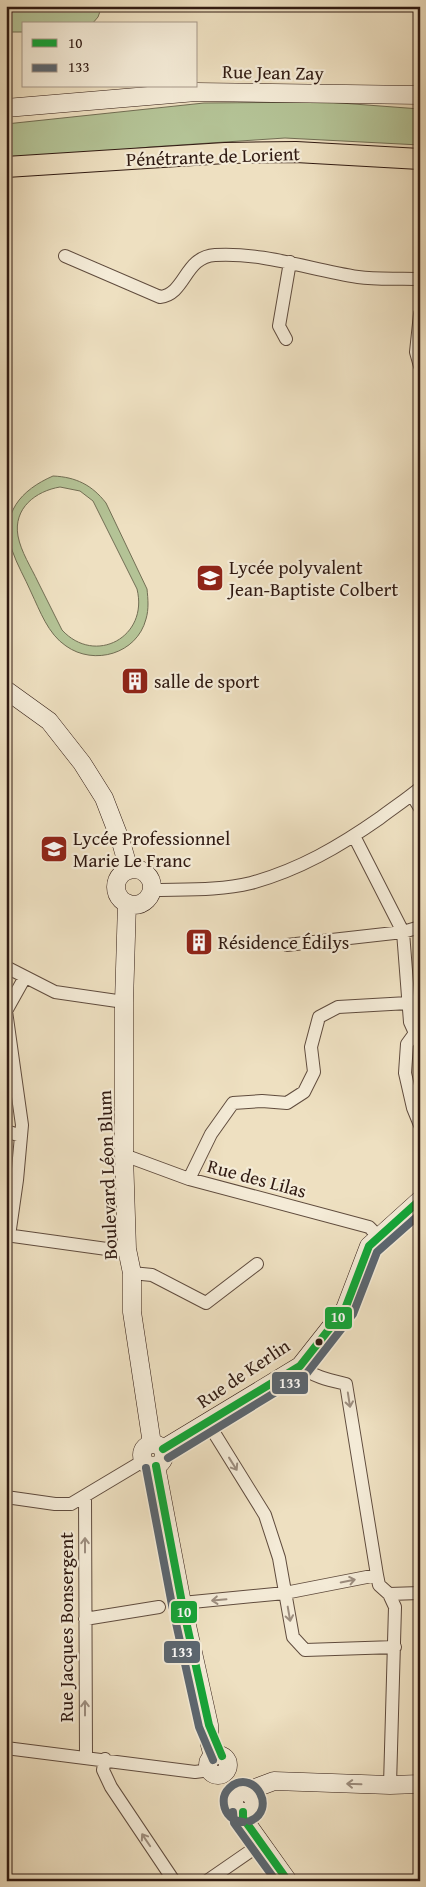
<svg xmlns="http://www.w3.org/2000/svg" width="426" height="1887" viewBox="0 0 426 1887" font-family="'Gentium Book Plus',serif">
  <rect width="100%" height="100%" fill="#eee0c1"/>
  <filter id="stains"><feTurbulence type="fractalNoise" baseFrequency=".004" numOctaves="4"/><feColorMatrix values="0 0 0 0 .2 0 0 0 0 .09 0 0 0 0 .02 0 0 0 .5 -.17"/></filter>
  <radialGradient id="worn" r=".72"><stop offset=".6" stop-color="#630" stop-opacity="0"/><stop offset="1" stop-color="#630" stop-opacity=".3"/></radialGradient>
  <path fill="#b4c396" stroke="#726e54" fill-rule="evenodd" d="M6 6H102L98 17 92 24H24V32H6Z
    M327 102 420 109V145L285 138 150 147 6 162V124L204 103Z
    M53 476C76 477 92 485 106 503L147 589C148 599 149 609 146 619 137 654 94 666 66 646 48 634 40 611 31 592 25 578 17 565 12 550 0 513 21 490 53 476ZM60 487 80 491 93 501 137 589C149 637 95 666 62 630 54 614 46 598 38 582 31 567 21 552 18 536 13 508 36 491 60 487Z"/>
  <g fill="none" stroke-linecap="round" stroke-linejoin="round">
    <g stroke="#604c3e" stroke-width="14">
      <path id="street" d="M65 256 160 297C186 294 184 257 215 255 264 252 311 270 358 277 378 280 400 278 420 279
        M420 314 416 352 420 366
        M286 339 279 326 290 262
        M412 795 420 808
        M354 836 403 932 410 1022 415 1033
        M151 890C183 889 219 891 251 883 299 870 340 846 380 818 393 808 407 799 420 788
        M287 945 403 932 420 927
        M6 967 55 992 124 1002
        M415 1033 407 1044 405 1073 413 1108 420 1125
        M6 1131 21 1136
        M124 1155 189 1179 369 1227 379 1237
        M189 1179 211 1134 233 1103 262 1101 287 1103 304 1092 314 1072 311 1047 319 1017 338 1007 408 1003
        M6 1235 114 1250 127 1249
        M9 1236 17 1180 22 1125 6 1011 25 977
        M132 1273 152 1275 206 1303 257 1264
        M300 1366C314 1377 329 1380 346 1384L377 1575 379 1585 389 1594 395 1607 390 1785
        M208 1423 265 1515 279 1558 293 1637 305 1650 395 1647
        M85 1496 86 1757
        M6 1497 55 1504H71L143 1461
        M389 1594 420 1593
        M182 1603 285 1593 377 1575
        M85 1619 159 1607
        M6 1748 195 1772 210 1770
        M105 1759 103 1770 111 1787 174 1881
        M207 1881 262 1843"/>
    </g>
    <g stroke="#301a12" stroke-width="19">
      <path id="secondary" d="M6 108 196 92 420 95
        M6 690 49 721 82 763 104 798 121 842 129 870
        M116 887a18 18 0 1 1 36 0a18 18 0 1 1-36 0Z
        M127 903 124 1002V1155L127 1249 132 1273V1312L152 1444
        M142 1455a11 11 0 1 1 22 0a11 11 0 1 1-22 0Z
        M163 1449 300 1366 345 1309 369 1246 420 1200
        M156 1466 182 1603 209 1725 210 1745 213 1757
        M208 1765a10 10 0 1 1 20 0a10 10 0 1 1-20 0Z
        M234 1802a10 10 0 1 1 20 0a10 10 0 1 1-20 0Z
        M250 1795 258 1787 274 1781 390 1785 420 1784
        M243 1812V1818L288 1881"/>
    </g>
    <g stroke="#301a12" stroke-width="22">
      <path id="primary" d="M6 167 225 153 296 152 420 159"/>
    </g>
    <use href="#street" stroke="#f4ebd7" stroke-width="12"/>
    <use href="#secondary" stroke="#f4ebd7" stroke-width="18"/>
    <use href="#primary" stroke="#eee0c1" stroke-width="20"/>
    <g stroke="#f4ebd7" stroke-width="11">
      <path id="bus-1" d="M163 1449 300 1366 345 1309 369 1246 420 1200
        M156 1466 182 1603 209 1725 222 1756
        M243 1812V1818L288 1881"/>
    </g>
    <g stroke="#f4ebd7" stroke-width="11">
      <path id="bus-2" d="M168 1458 307 1373 353 1314 377 1252 420 1214
        M146 1468 172 1605 199 1727 213 1760
        M233 1812 234 1823 276 1881
        M243 1822C230 1821 222 1810 224 1797 225 1792 229 1788 233 1785 256 1771 277 1810 250 1821"/>
    </g>
    <use href="#bus-1" stroke="#13a538" stroke-width="8"/>
    <use href="#bus-2" stroke="#5b6670" stroke-width="8"/>
  </g>
  <defs><path id="oneway-shaft" d="M-6 0H5M1.5-3L5.5 0L1.5 3" fill="none" stroke-width="1.6" stroke-linecap="round" stroke-linejoin="round" transform="scale(1.25)"/></defs>
  <g stroke="#9c8d7e">
    <use href="#oneway-shaft" transform="translate(349 1400) rotate(81)"/>
    <use href="#oneway-shaft" transform="translate(233 1464) rotate(58)"/>
    <use href="#oneway-shaft" transform="translate(85 1545) rotate(-90)"/>
    <use href="#oneway-shaft" transform="translate(348 1581) rotate(-11)"/>
    <use href="#oneway-shaft" transform="translate(219 1600) rotate(175)"/>
    <use href="#oneway-shaft" transform="translate(289 1614) rotate(80)"/>
    <use href="#oneway-shaft" transform="translate(85 1708) rotate(-90)"/>
    <use href="#oneway-shaft" transform="translate(354 1784) rotate(-178)"/>
    <use href="#oneway-shaft" transform="translate(146 1840) rotate(-124)"/>
  </g>
  <defs>
    <g id="school-square" transform="scale(1.4375)"><rect x="-9" y="-9" width="18" height="18" rx="4" fill="#8f2418" stroke="#f4ebd7"/><path d="M0-5L7-2L0 1L-7-2ZM-4 1L0 2.5L4 1V4Q0 6-4 4Z" fill="#fff"/></g>
    <g id="building-square" transform="scale(1.4375)"><rect x="-9" y="-9" width="18" height="18" rx="4" fill="#8f2418" stroke="#f4ebd7"/><path d="M-4-6H4V6H1V3H-1V6H-4ZM-2.5-4.3h1.7v1.8h-1.7ZM.8-4.3h1.7v1.8H.8ZM-2.5-1h1.7V.8h-1.7ZM.8-1h1.7V.8H.8Z" fill="#fff"/></g>
  </defs>
  <g fill-rule="evenodd">
    <use href="#school-square" x="210" y="578"/>
    <use href="#building-square" x="135" y="681"/>
    <use href="#school-square" x="54" y="849"/>
    <use href="#building-square" x="199" y="942"/>
  </g>
  <circle fill="#301a12" stroke="#f4ebd7" stroke-width="2" cx="319" cy="1342" r="4.5"/>
  <g text-anchor="middle" stroke-width="4.5" stroke-linejoin="round" paint-order="stroke">
    <g font-size="19" fill="#301a12" stroke="#f4ebd7">
      <text transform="translate(273 72) rotate(1)" y="7">Rue Jean Zay</text>
      <text transform="translate(213 156) rotate(-2)" y="7">Pénétrante de Lorient</text>
      <text transform="translate(107 1175) rotate(-92)" y="7">Boulevard Léon Blum</text>
      <text transform="translate(257 1178) rotate(15)" y="7">Rue des Lilas</text>
      <text transform="translate(243 1373) rotate(-34)" y="7">Rue de Kerlin</text>
      <text transform="translate(66 1627) rotate(-90)" y="7">Rue Jacques Bonsergent</text>
    </g>
    <g font-size="19" fill="#301a12" stroke="#f4ebd7" text-anchor="start">
      <text x="229" y="574">Lycée polyvalent<tspan x="229" dy="22">Jean-Baptiste Colbert</tspan></text>
      <text x="154" y="688">salle de sport</text>
      <text x="73" y="845">Lycée Professionnel<tspan x="73" dy="22">Marie Le Franc</tspan></text>
      <text x="218" y="949">Résidence Édilys</text>
    </g>
  </g>
  <g stroke="#f4ebd7" stroke-width="2">
    <rect x="324" y="1306" width="29" height="24" rx="5" fill="#13a538"/>
    <rect x="271" y="1371" width="38" height="24" rx="5" fill="#5b6670"/>
    <rect x="170" y="1600" width="28" height="24" rx="5" fill="#13a538"/>
    <rect x="163" y="1640" width="38" height="24" rx="5" fill="#5b6670"/>
  </g>
  <g font-size="14" text-anchor="middle" font-weight="bold" fill="#fff">
    <text x="338" y="1322">10</text>
    <text x="290" y="1388">133</text>
    <text x="184" y="1617">10</text>
    <text x="182" y="1657">133</text>
  </g>
  <rect width="426" height="1887" fill="none" stroke="#eee0c1" stroke-width="25"/>
  <rect x="8" y="8" width="411" height="1872" fill="none" stroke="#301a12" stroke-width="2.5"/>
  <rect x="12" y="12" width="401" height="1862" fill="none" stroke="#301a12"/>
  <rect x="22" y="22" width="175" height="65" fill="#f4ebd7" stroke="#a69788"/>
  <rect x="32" y="39" width="25" height="8" fill="#13a538" stroke="#a69788"/>
  <text x="68" y="48" font-size="15" fill="#301a12">10</text>
  <rect x="32" y="64" width="25" height="8" fill="#5b6670" stroke="#a69788"/>
  <text x="68" y="72" font-size="15" fill="#301a12">133</text>
  <rect width="100%" height="100%" filter="url(#stains)"/>
  <rect width="100%" height="100%" fill="url(#worn)"/>
</svg>
